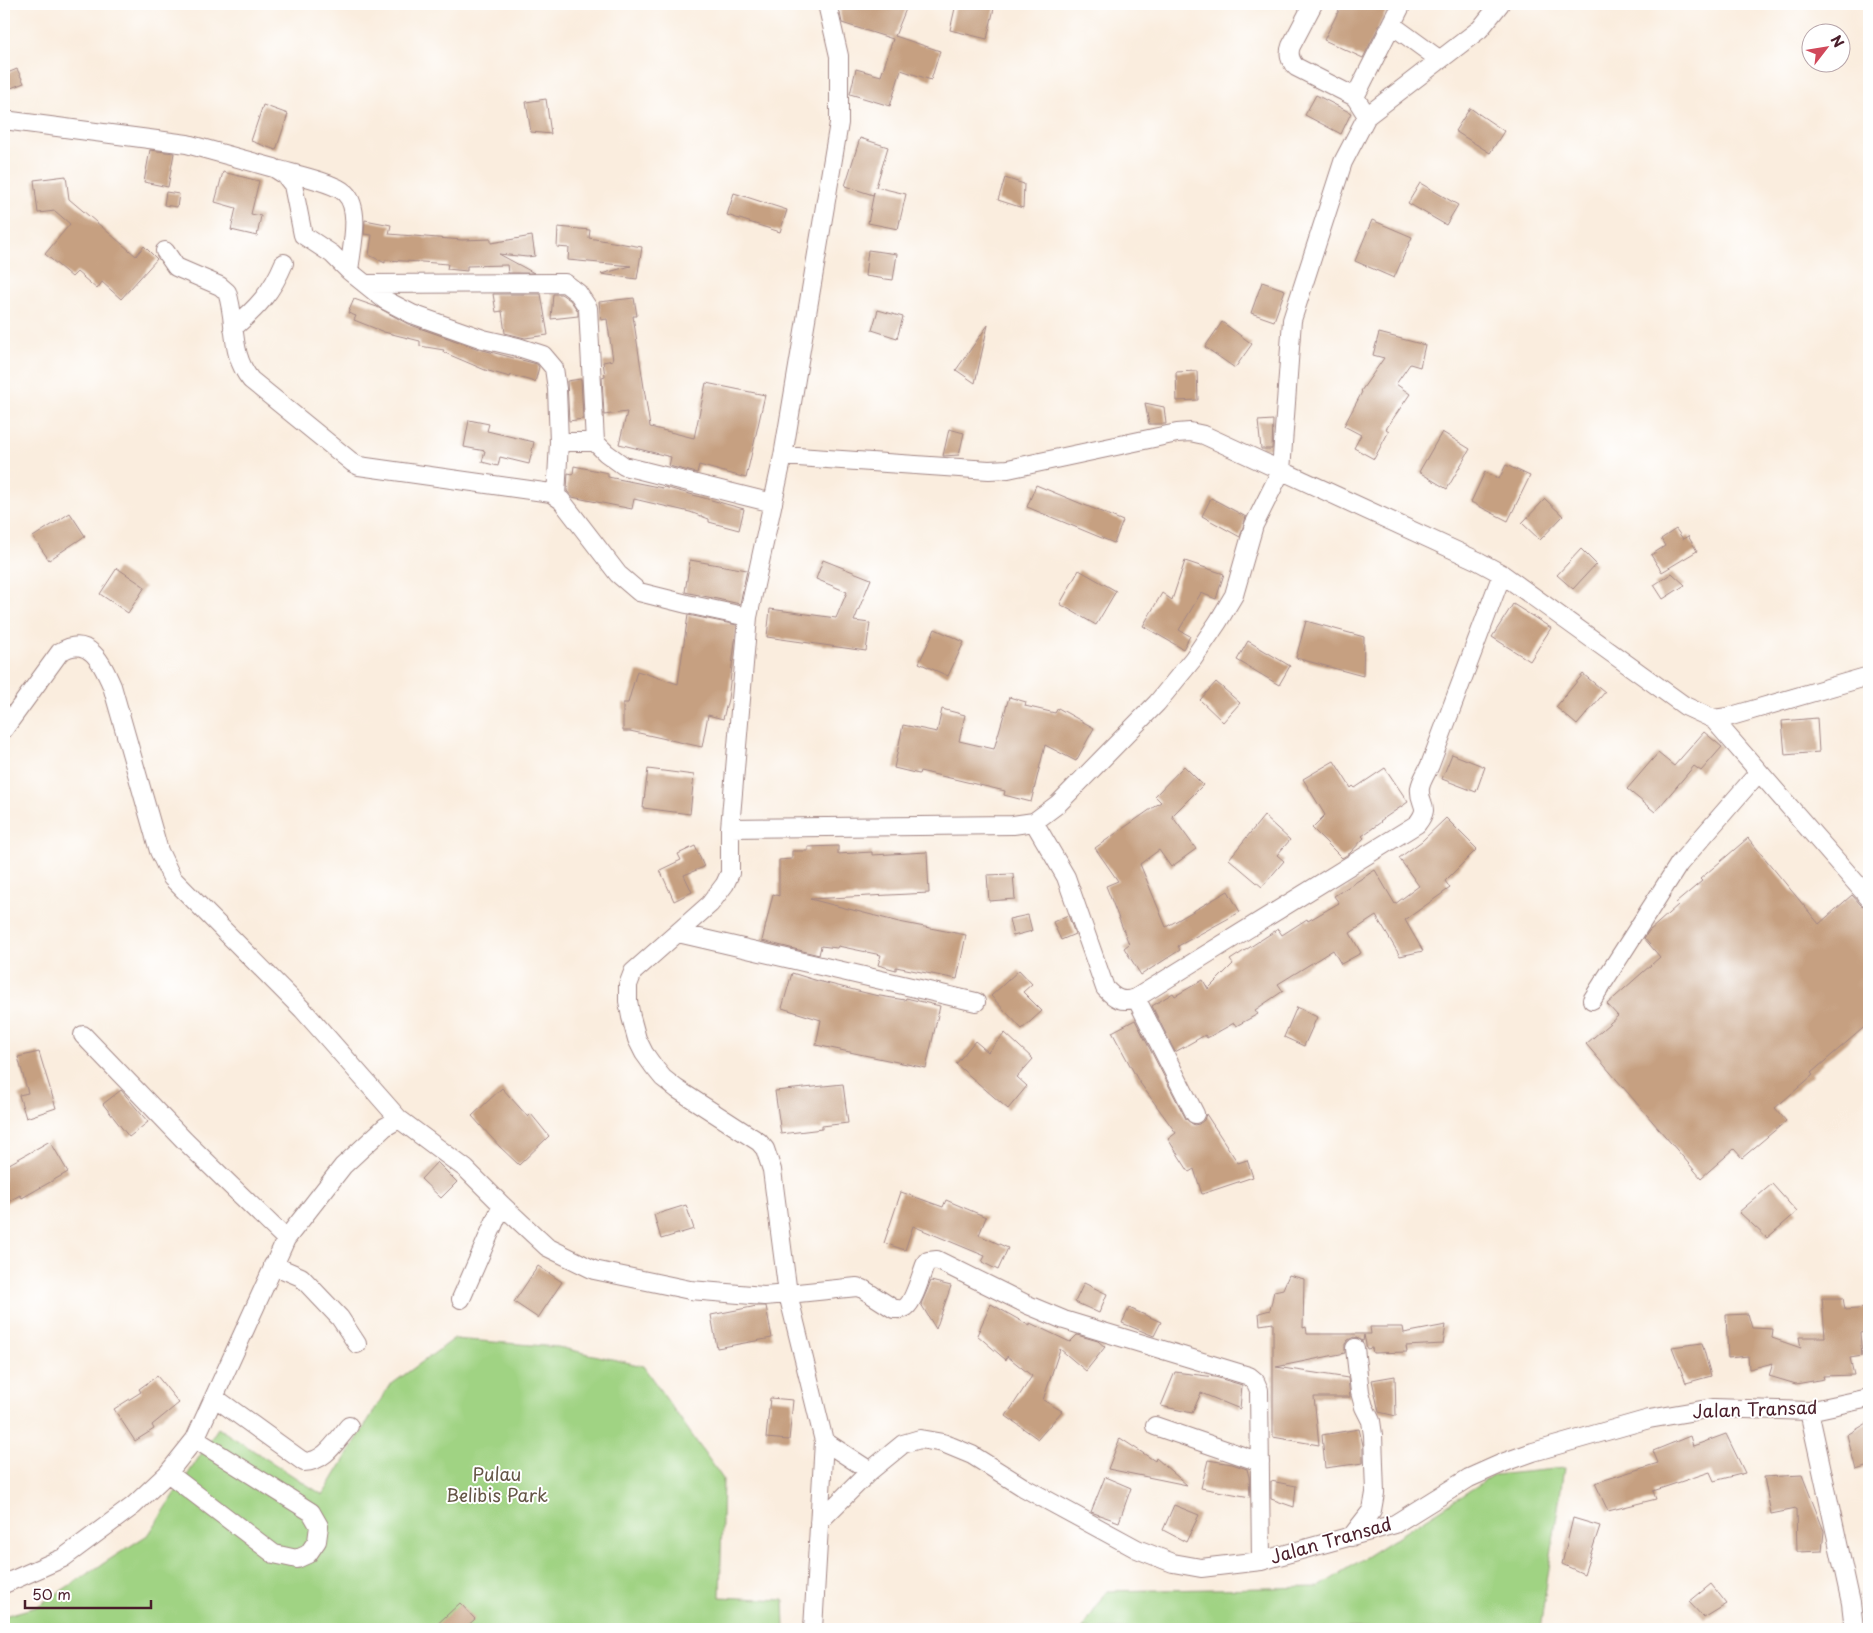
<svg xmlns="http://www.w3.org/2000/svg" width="1873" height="1633" viewBox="0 0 1873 1633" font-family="'Playpen Sans',sans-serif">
  <rect width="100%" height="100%" fill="#fff"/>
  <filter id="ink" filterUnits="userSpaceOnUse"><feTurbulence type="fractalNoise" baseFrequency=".02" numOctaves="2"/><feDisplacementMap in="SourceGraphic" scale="10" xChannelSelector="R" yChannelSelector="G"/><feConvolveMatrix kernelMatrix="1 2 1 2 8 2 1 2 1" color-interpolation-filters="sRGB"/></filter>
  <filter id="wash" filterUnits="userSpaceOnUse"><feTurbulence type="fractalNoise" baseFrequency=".0096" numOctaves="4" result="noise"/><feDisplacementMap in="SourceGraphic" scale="20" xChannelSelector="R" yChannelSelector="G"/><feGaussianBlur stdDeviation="1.12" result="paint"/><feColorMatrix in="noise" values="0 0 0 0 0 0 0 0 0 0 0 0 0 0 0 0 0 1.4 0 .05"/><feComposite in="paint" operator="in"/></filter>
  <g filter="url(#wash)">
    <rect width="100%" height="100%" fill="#faedde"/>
    <path fill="#a0d383" stroke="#757957" d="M454 1339 558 1347 643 1366 723 1479 720 1597 784 1600 785 1629H4V1616L36 1607 149 1534 218 1428 323 1495 389 1386Z
      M1564 1468 1540 1629H1082L1107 1591 1319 1587 1494 1475Z"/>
    <g id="blocks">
      <path fill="#c6a081" d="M843 4H908L895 36 940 51 931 80 901 70 890 106 850 94 856 69 881 76 893 39 842 23 840 13Z
        M956 4H995L987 39 950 30Z
        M1342 4H1390L1363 58 1324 40Z
        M17 69 24 83 11 88 5 74Z
        M1316 95 1351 113 1341 134 1305 115Z
        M546 99 551 134 531 132 526 102Z
        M263 105 288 114 276 150 251 141Z
        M1470 108 1504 131 1490 153 1455 131Z
        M860 138 888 147 876 187 906 194 898 229 868 223 874 192 873 195 845 186Z
        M150 150 174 153 168 187 144 182Z
        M223 172 259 181 251 214 261 216 257 236 231 230 236 208 215 202Z
        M66 176 69 199 136 256 144 246 157 259 121 299 102 282 97 289 77 272 72 277 45 254 70 224 55 211 38 213 34 180Z
        M1005 178 1024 184 1023 208 998 200Z
        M1420 183 1458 205 1446 225 1408 203Z
        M166 192 179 194 177 207 164 205Z
        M734 193 787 210 780 232 727 215Z
        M365 220 391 225 389 234 462 240 491 239V243L532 236 535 256 527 257 499 254 534 273H508L507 265 467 266V271L447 269 448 264 422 262 385 260V263L369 255 372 235 364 234Z
        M1372 220 1412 237 1394 278 1355 261Z
        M558 227 590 230 589 238 642 247 637 279 601 274 631 266 568 260 569 248 557 247Z
        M868 250 897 254 893 280 865 276Z
        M1262 282 1285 290 1274 321 1251 313Z
        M493 294H541L548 335 525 338 505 333 502 311 496 312Z
        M553 294H561L570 300 578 311V316L551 319Z
        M634 298 637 316H633L650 427 694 438 706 383 765 395 746 478 699 465 697 473 669 466 671 457 619 444 627 412 604 415 602 377 605 376 603 362 613 360 607 319 601 320 599 302Z
        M354 299 377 307 408 324 479 349 537 364 539 367 535 382 511 375 510 377 485 370 443 352 444 350 420 346V341L384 332 354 320 356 316 348 313Z
        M878 310 903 317 897 338 872 330Z
        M1222 322 1252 344 1235 368 1205 347Z
        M988 325 975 383 956 370Z
        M1379 333 1425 345 1420 367 1410 364 1396 384 1410 394 1386 429 1389 431 1374 459 1354 448 1361 435 1344 426 1362 392 1361 391 1384 358 1373 355Z
        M1197 371 1198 400 1177 401 1176 372Z
        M581 379 583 419 569 421 567 381Z
        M1145 403 1164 407 1166 424H1149Z
        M469 420 489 424 487 431 534 442 529 464 500 457 498 466 482 462 485 451 464 447Z
        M1273 420 1272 449H1261L1258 421Z
        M949 429 964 433 959 455 943 456Z
        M1442 432 1470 449 1447 489 1419 472Z
        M1506 465 1530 476 1508 521 1471 502 1485 472 1499 479Z
        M574 466 608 473V477L663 488 664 487 744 509 739 530 709 522V519L690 512 634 499 632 509 572 497 567 491 568 473 573 474Z
        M1036 485 1123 521 1114 543 1027 507Z
        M1211 498 1246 517 1240 537 1202 516Z
        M1545 499 1563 516 1540 540 1522 523Z
        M70 513 85 536 49 560 33 537Z
        M1676 529 1683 539 1688 536 1697 551 1662 572 1651 555 1665 546 1661 539Z
        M1581 549 1596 564 1573 589 1557 575Z
        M690 560 747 570 740 604 685 592Z
        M823 560 871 579 854 621 870 623 866 651 767 637 770 609 836 618 847 592 816 579Z
        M1185 561 1224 574 1216 599 1201 593 1179 630 1190 636 1183 649 1143 626 1162 593 1172 600Z
        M117 568 145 587 128 613 100 594Z
        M1079 570 1116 591 1096 625 1060 604Z
        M1672 573 1685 585 1663 599 1654 585Z
        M1513 604 1551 628 1530 661 1492 637Z
        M688 615 737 625 728 699 723 719 708 715 702 747 630 731H623V703H628L637 671 678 684Z
        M1306 621 1364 637 1363 676 1296 658Z
        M935 629 964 642 948 676 919 663Z
        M1248 641 1290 666 1279 685 1237 660Z
        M1583 674 1605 692 1577 725 1556 707Z
        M1216 682 1240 703 1223 722 1200 700Z
        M1009 697 1026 702 1025 706 1055 713 1058 708 1094 728 1076 761 1045 745 1031 802 1004 795 1005 791 920 771 919 774 894 768 903 725 937 732 942 709 965 715 959 741 994 749Z
        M1817 718 1819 752 1785 755 1782 721Z
        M1704 732 1722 747 1701 771 1694 766 1655 812 1627 789 1658 753 1674 766Z
        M1452 754 1485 767 1476 792 1442 779Z
        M1334 761 1351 788 1353 786 1355 788 1385 768 1408 802 1380 821 1381 822 1362 836 1364 838 1350 853 1342 858 1312 828 1325 815 1303 779Z
        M1184 766 1203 785 1172 816 1196 849 1171 867 1159 850 1140 864 1166 927 1228 891 1240 912 1178 946 1180 950 1141 975 1124 948 1129 944 1106 886 1118 881 1095 848 1161 802 1155 796Z
        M648 769 694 775 690 814 643 808Z
        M1264 816 1290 840 1277 855 1284 861 1262 887 1229 859Z
        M1446 818 1477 849 1445 881 1450 888 1405 920 1423 951 1400 956 1376 916 1350 933 1361 953 1341 964 1333 950 1278 984 1283 991 1255 1010 1258 1014 1236 1026 1234 1023 1207 1038 1205 1035 1175 1052 1152 1006 1173 993 1175 996 1203 980 1208 989 1233 964 1230 960 1278 929 1282 935 1307 919 1308 921 1339 903 1334 896 1375 870 1395 904 1419 886 1399 858 1422 841Z
        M1748 838 1819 924 1852 895 1861 905 1869 908V1023L1811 1073 1813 1075 1775 1108 1786 1121 1742 1158 1734 1149 1701 1178 1586 1044 1618 1016 1607 1004 1660 957 1644 938 1649 931 1678 905 1676 903 1702 881 1700 879Z
        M695 846 704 867 684 875 692 892 674 901 660 870 681 860 678 854Z
        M838 846V854L872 852V855L927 852 929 893 810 899 899 922 966 935 957 979 896 967V970L878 965 881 955 838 946 837 948 821 946 819 955 762 941 773 894 779 896V860L792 859V851H808V847Z
        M1013 874 1015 899 989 901 987 875Z
        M1028 915 1032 931 1013 936 1009 919Z
        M1068 915 1075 934 1061 940 1053 922Z
        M1019 970 1032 984 1023 992 1042 1011 1022 1029 991 996Z
        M792 973 818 981 874 995 905 1000 906 998 940 1006 926 1068 816 1045 821 1020 782 1008Z
        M1297 1007 1317 1017 1304 1046 1284 1037Z
        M1135 1020 1186 1119 1194 1125 1199 1124 1204 1120 1206 1114 1238 1163 1247 1160 1253 1177 1202 1194 1194 1169 1189 1172 1168 1139 1176 1133 1138 1080 1112 1032Z
        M1005 1033 1033 1059 1017 1077 1027 1086 1008 1109 956 1064 975 1041 988 1052Z
        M39 1052 56 1108 26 1118 19 1095 28 1093 18 1057Z
        M843 1084 848 1123 822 1126V1129L781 1134 775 1091Z
        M502 1088 528 1117 531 1114 549 1136 519 1165 500 1147 472 1116Z
        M121 1090 148 1122 129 1137 103 1104Z
        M50 1141 68 1172 22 1198 20 1195 4 1204V1167Z
        M437 1162 457 1182 441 1198 421 1179Z
        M1772 1184 1797 1212 1767 1238 1739 1212Z
        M901 1192 943 1207 946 1200 986 1217 979 1235 1008 1248 998 1270 982 1262 985 1256 913 1226 905 1250 884 1243Z
        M686 1205 694 1229 661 1239 654 1215Z
        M538 1266 562 1282 538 1318 514 1302Z
        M1289 1275 1304 1279 1303 1328 1306 1327 1307 1334H1371L1370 1327H1403L1404 1333 1446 1325 1443 1344 1406 1346 1407 1352 1373 1353 1372 1348 1367 1349 1364 1335 1363 1341 1354 1337 1348 1340 1345 1344V1353L1276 1367 1348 1378 1350 1397H1314L1319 1445 1273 1437V1323L1260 1325 1259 1313 1270 1310 1274 1291 1283 1289Z
        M931 1281 951 1286 936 1329 921 1304Z
        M1084 1283 1107 1294 1099 1313 1075 1302Z
        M1822 1298H1843L1845 1310 1869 1308V1331L1860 1333 1862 1356 1850 1358 1854 1375 1823 1376 1824 1379 1796 1384 1769 1376 1773 1363 1749 1369 1748 1356 1728 1358 1726 1315 1748 1314 1752 1328 1773 1329 1772 1338 1801 1348 1799 1337H1825Z
        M991 1304 1030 1326V1323L1070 1342 1077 1335 1098 1341 1105 1347 1086 1371 1060 1349 1043 1400 1062 1411 1038 1439 1006 1416 1032 1376 1007 1356 1006 1360 977 1335Z
        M757 1306H766L772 1338 717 1348 711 1315Z
        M1129 1308 1161 1322 1154 1336 1122 1323Z
        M1702 1343 1711 1376 1686 1383 1672 1347Z
        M1175 1372 1215 1377 1242 1385 1240 1409 1201 1393 1192 1413 1161 1406Z
        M157 1376 179 1403 152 1425 154 1429 135 1441 114 1409 141 1392 139 1389Z
        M1395 1376 1396 1416 1379 1412 1372 1380Z
        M770 1398 793 1400 789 1440 766 1438Z
        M1869 1422V1466L1856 1470 1847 1435Z
        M1359 1429 1363 1445V1463L1325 1468 1322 1435Z
        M1726 1434 1745 1473 1714 1481 1710 1472 1653 1491 1656 1499 1608 1511 1595 1483 1658 1463 1653 1451 1690 1436 1693 1446Z
        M1120 1438 1155 1461 1156 1458 1187 1485 1108 1469Z
        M1208 1460 1232 1464 1247 1469 1249 1477 1250 1497 1201 1488Z
        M1802 1475 1824 1531 1822 1551 1797 1552 1796 1509 1771 1514 1764 1477Z
        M1105 1477 1131 1488 1119 1522 1091 1512Z
        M1271 1481 1296 1486 1294 1507 1271 1499Z
        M1174 1505 1199 1515 1186 1542 1163 1530Z
        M1573 1518 1600 1526 1584 1574 1562 1564Z
        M1711 1584 1727 1604 1704 1618 1689 1602Z
        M460 1603 475 1619 464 1629H432Z"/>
    </g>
  </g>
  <g filter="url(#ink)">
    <use href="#blocks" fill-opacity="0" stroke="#a28684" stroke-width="1"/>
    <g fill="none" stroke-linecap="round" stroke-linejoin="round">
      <g stroke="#a28684" stroke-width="20">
        <path id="minor" d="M827 4 839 56V123L783 456 748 617 730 828V873L725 884 710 904 633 972 628 985V1001L631 1017 637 1039 644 1053 654 1067 663 1078 677 1089 759 1142 765 1149 772 1170 788 1294 857 1287 863 1289 894 1309C899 1309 903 1310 906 1307 914 1301 921 1275 925 1265L928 1261 937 1260 1028 1305 1064 1320 1249 1376 1255 1381 1259 1390 1261 1561
          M1313 4 1291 46C1288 54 1290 61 1296 67L1355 97 1367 116
          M1392 25 1440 60
          M1355 97 1402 4
          M4 120 187 144 274 168 285 175 293 185 303 235 332 254 349 271 385 300 412 314 483 339 518 347 543 355 554 368 557 389 559 442 556 496
          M280 170C294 174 335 183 345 193 362 209 351 250 349 271
          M165 251 176 267 220 286 227 292C237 321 229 354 251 380L353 463 359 466 551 493 561 500 618 574 639 592 687 604 748 617
          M366 284 565 283 578 293 588 308 595 442 606 453 624 466 773 503
          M233 328C257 308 272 292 284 263
          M559 442H595
          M783 456 989 470 1008 469 1177 433 1190 432 1204 435 1478 561 1502 574 1685 706 1713 719 1728 717 1869 676
          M1713 719 1869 898
          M4 729 60 652C89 634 102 663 112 686L159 851 172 878 303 1010 399 1119
          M1034 822 1066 877 1105 988C1115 999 1122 1003 1136 998L1417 824C1432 805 1418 805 1420 788 1421 781 1427 772 1430 765L1502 574
          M730 828 1013 825 1034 822 1058 804 1157 703 1193 659 1218 622 1234 595 1254 525 1281 471 1292 320 1343 162 1367 116 1480 29 1500 4
          M678 933 976 1002
          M1136 998 1195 1114
          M1592 1000 1679 864 1759 772
          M83 1035 185 1141 286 1239
          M273 1265 301 1277 340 1318 357 1344
          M461 1299 502 1205
          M214 1397 304 1462C325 1462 336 1441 349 1426
          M1809 1411 1851 1603 1854 1629
          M1155 1426 1260 1462
          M824 1441 870 1471
          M168 1473 274 1554 297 1559 308 1554 317 1541 319 1526 311 1512 195 1439
          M819 1522 870 1471 903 1444 920 1439 943 1443 972 1455 1023 1487 1137 1549 1173 1563 1201 1568 1261 1561 1395 1524 1469 1478 1505 1462 1533 1452 1649 1419 1713 1408 1809 1411 1869 1398
          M1351 1537 1372 1510 1375 1493 1373 1435 1371 1421 1364 1407 1360 1392 1355 1348
          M4 1584 63 1558 133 1506 168 1473 195 1439 286 1239 343 1166 385 1127 399 1119 466 1169 502 1205 547 1247 594 1270 690 1290 764 1296 788 1294 824 1441 813 1629"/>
      </g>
      <use href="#minor" stroke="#fff" stroke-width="18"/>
    </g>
  </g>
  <g text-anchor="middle" stroke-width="4" stroke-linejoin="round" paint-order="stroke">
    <g font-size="18" fill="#4a1f2b" stroke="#fff">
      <text transform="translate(1755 1410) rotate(-2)" y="6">Jalan Transad</text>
      <text transform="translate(1331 1541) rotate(-16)" y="6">Jalan Transad</text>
    </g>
    <g font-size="18" fill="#645545" stroke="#fff">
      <text x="497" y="1481">Pulau<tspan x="497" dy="21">Belibis Park</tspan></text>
    </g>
  </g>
  <rect width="1873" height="1633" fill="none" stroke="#fff" stroke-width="20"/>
  <g transform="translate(1826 48) rotate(59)"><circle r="24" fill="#ffffff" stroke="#b7a5aa"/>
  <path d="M0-4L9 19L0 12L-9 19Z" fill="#d1495b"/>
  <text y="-8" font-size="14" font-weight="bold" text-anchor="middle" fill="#4a1f2b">N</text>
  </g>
  <path d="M25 1600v8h126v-8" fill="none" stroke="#4a1f2b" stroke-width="2.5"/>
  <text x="32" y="1600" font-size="15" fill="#4a1f2b" stroke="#ffffff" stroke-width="4" paint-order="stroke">50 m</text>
</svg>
